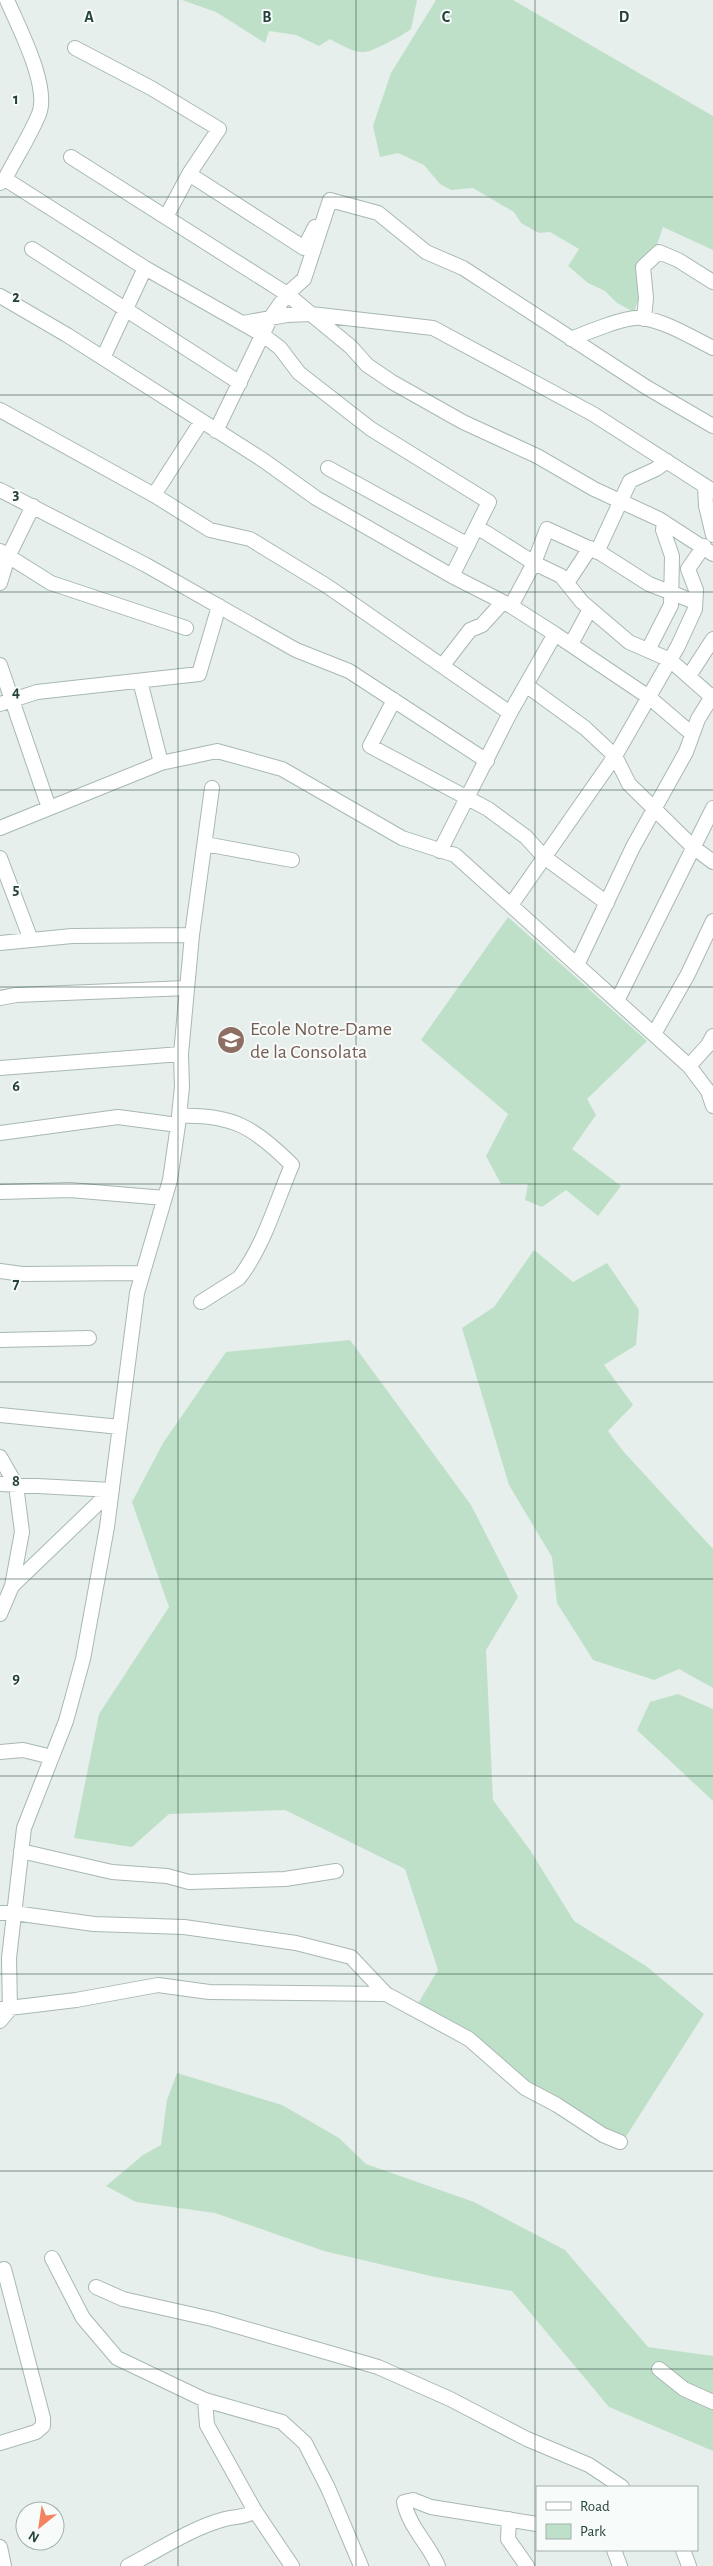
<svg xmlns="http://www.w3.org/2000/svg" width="713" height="2566" viewBox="0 0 713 2566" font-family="'Alegreya Sans',sans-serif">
  <rect width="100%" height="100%" fill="#e6efeb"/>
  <path fill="#bfe0c8" d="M182 0H417L411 29C403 35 373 52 364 52 354 53 339 44 330 39L319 46 296 35 269 31 265 43 216 12Z
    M436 0H513L713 116V250L663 227 634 312 617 303 605 291 588 283 568 266 579 249 550 232 539 233 521 223 514 212 473 188 451 190 440 184 424 165 398 153 380 157 373 126 391 73Z
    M508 917 647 1041 587 1099 596 1115 572 1149 621 1186 598 1216 566 1190 542 1207 525 1200 528 1184H501L486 1156 508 1114 421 1040Z
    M534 1250 573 1282 607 1263 639 1310 636 1345 604 1365 633 1405 608 1431 623 1451 713 1549V1688L679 1669 654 1680 593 1660 557 1603 552 1557 509 1485 462 1328 494 1307Z
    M350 1340 471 1505 518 1597 486 1650 493 1800 530 1850 574 1921 646 1966 704 2014 620 2146 413 2012 438 1970 405 1869 285 1810 169 1814 132 1847 74 1838 99 1714 169 1607 132 1502 163 1443 226 1352Z
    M678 1694 713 1709V1801L637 1730 650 1702Z
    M177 2073 282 2105 339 2138 366 2164 474 2202 565 2250 648 2347 713 2356V2451L609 2407 512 2291 435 2277 324 2251 215 2213 136 2202 106 2186 143 2155 161 2145 167 2100Z"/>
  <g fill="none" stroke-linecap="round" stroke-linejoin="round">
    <g stroke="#a8b8b2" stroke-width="16">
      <path id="minor" d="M75 48 151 88 219 129 189 174 166 217
        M71 157 287 294 311 314 433 328 593 414 713 491
        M189 174 304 248 315 227
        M5 179 145 268 263 335 280 348 299 373 371 429 489 502 452 576
        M0 183 5 179C16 157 30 136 39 114 50 86 18 26 7 0
        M330 200 378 213 426 252 463 268 646 387 713 426
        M32 249 240 383
        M0 296 67 335 263 460 316 498 452 576 511 606 555 634 650 698 692 734
        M644 319 646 298 643 267 659 252 678 260 713 282
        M243 323 287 315 311 314 351 347 367 365 392 382 463 422 537 456 594 489 659 519 713 554
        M571 339C585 333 627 316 641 318 666 321 691 337 713 348
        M103 358 145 268
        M0 410 154 495 210 530 250 539 327 586 510 713
        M216 431 271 317 287 294 304 279 330 200
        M328 468 468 545
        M705 486 706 506 713 535
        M0 490 146 565 296 650 349 671 487 761
        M154 495 201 422
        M477 527 534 563 561 576 582 602 629 642 670 660 713 698
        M0 551 51 583 186 628
        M597 552 630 481 656 469 667 461
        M0 583 8 557 33 506
        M567 583 590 548
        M511 606 534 563 547 529 602 554 649 584 695 602
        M571 644 590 609
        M648 650 671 605 672 556 663 530 664 522
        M0 665 49 808
        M443 665 470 630 482 625 503 602
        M689 676 713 639
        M140 681 161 763
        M526 685 585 728 615 756 629 784 693 847 713 862
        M394 700 370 746 488 809 526 837 544 857 607 903
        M0 704 37 692 199 674 219 606
        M0 828 161 763 217 751 282 769 402 838 455 855 689 1066 708 1091 713 1106
        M205 844 292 860
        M440 851 510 713 555 634
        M0 858 31 940
        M511 905 615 756 678 646 695 609 696 590 688 569 704 546
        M0 943 72 936 192 935
        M577 965 633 847 686 752 698 719 713 695
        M0 998 16 995 187 988
        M617 1001 713 808
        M654 1034 688 974 713 921
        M689 1066 708 1045 713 1036
        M0 1068 181 1054
        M179 1116C233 1114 255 1128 292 1165 276 1202 264 1246 239 1278L201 1302
        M0 1133 118 1117 178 1125 182 1087 181 1054 192 935 212 788
        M0 1192 70 1190 165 1198
        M0 1271 22 1274 143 1273
        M0 1340 89 1338
        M0 1415 120 1427
        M0 1457 16 1485 22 1532 12 1586 0 1614
        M0 1484 112 1490
        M12 1586 112 1490
        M0 1752 23 1750 52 1757
        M21 1851 112 1872 167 1876 189 1882 285 1879 336 1871
        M0 1913H14L94 1924 184 1927 296 1943 351 1957 386 1994 469 2039 525 2088 557 2105 603 2135 620 2142
        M1 2009 76 2000 158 1985 209 1992 386 1994
        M0 2021 10 2009 9 1958 24 1828 66 1721 83 1659 107 1527 137 1293 170 1180 178 1125
        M52 2258 83 2318 117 2358 205 2400 282 2422 305 2443 328 2488 361 2566
        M96 2287 123 2299 212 2319 378 2367 450 2399 527 2439 589 2465 622 2487
        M659 2369 684 2389 713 2402
        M205 2400 207 2425 255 2511 292 2566
        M0 2443 36 2432 43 2426V2418L4 2269
        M509 2519 508 2539 527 2566
        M0 2547 4 2566
        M614 2550 620 2566
        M683 2550 689 2566
        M128 2566C159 2550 191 2528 225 2519 236 2516 245 2518 255 2511
        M438 2566C428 2543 409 2527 404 2502L413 2500 431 2507 537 2524"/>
    </g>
    <use href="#minor" stroke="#fff" stroke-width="14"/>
  </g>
  <path fill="none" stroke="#24423a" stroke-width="1" stroke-opacity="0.55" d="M178 0V2566M356 0V2566M535 0V2566M0 197H713M0 395H713M0 592H713M0 790H713M0 987H713M0 1184H713M0 1382H713M0 1579H713M0 1776H713M0 1974H713M0 2171H713M0 2369H713"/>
  <defs>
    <g id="school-disc" transform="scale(1.4375)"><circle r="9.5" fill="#8d6e63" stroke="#f7fbf9"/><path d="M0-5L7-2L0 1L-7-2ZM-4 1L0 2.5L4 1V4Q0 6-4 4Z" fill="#fff"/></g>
  </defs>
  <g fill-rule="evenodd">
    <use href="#school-disc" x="231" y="1040"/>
  </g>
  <g text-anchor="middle" stroke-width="4" stroke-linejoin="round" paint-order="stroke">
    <g font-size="20" fill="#785e54" stroke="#f7fbf9" text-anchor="start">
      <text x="250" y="1035">Ecole Notre-Dame<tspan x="250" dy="23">de la Consolata</tspan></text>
    </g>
  </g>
  <g font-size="16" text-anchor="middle" font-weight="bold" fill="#24423a" stroke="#f7fbf9" stroke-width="4" stroke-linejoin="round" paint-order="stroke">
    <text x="89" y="22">A</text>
    <text x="267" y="22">B</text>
    <text x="446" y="22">C</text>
    <text x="624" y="22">D</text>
    <text x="16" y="104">1</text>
    <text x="16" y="302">2</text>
    <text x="16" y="499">3</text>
    <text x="16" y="697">4</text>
    <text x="16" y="894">5</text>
    <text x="16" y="1091">6</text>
    <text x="16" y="1289">7</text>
    <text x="16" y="1486">8</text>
    <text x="16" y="1683">9</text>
  </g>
  <rect x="536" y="2486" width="162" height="65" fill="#f7fbf9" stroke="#a3b1ad"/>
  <rect x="546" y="2502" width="25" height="8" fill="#ffffff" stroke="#a3b1ad"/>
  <text x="580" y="2511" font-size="15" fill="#24423a">Road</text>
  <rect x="546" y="2524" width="25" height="15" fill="#bfe0c8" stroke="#a3b1ad"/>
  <text x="580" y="2536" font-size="15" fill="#24423a">Park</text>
  <g transform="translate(40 2526) rotate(210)"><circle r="24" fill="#f7fbf9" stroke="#a3b1ad"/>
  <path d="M0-4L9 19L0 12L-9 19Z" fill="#f4845f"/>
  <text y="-8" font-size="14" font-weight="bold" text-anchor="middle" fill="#24423a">N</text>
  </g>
</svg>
